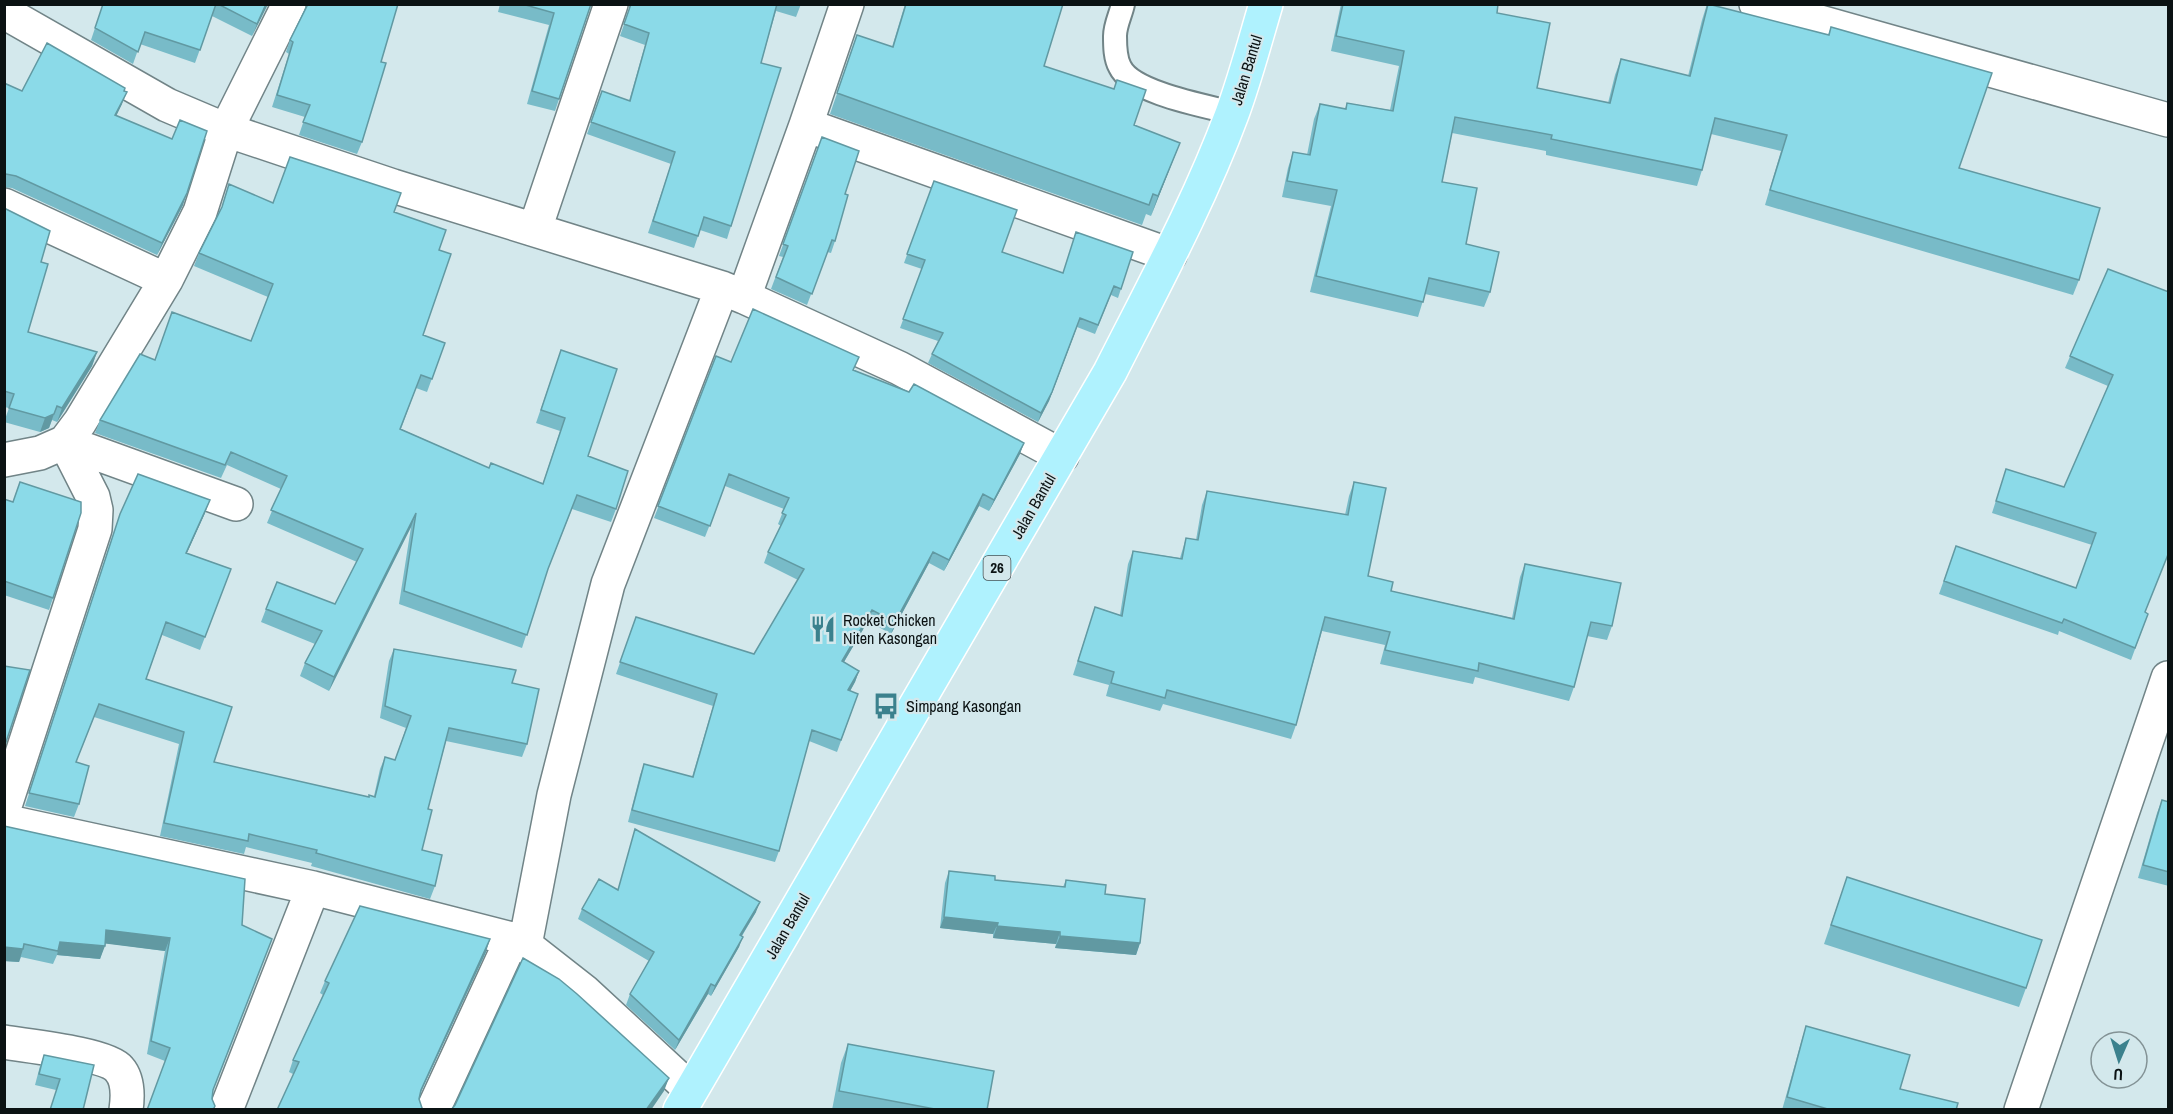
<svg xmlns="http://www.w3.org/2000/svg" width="2173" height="1114" viewBox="0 0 2173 1114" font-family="'Archivo Narrow',sans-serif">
  <rect width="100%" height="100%" fill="#d3e8ec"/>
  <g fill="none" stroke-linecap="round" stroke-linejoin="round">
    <g stroke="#718487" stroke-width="26">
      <path id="service" d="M1123 4C1121 14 1115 25 1115 36 1115 46 1115 58 1120 67 1132 93 1206 106 1233 113"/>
    </g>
    <g stroke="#718487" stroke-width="36">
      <path id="minor" d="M847 4 806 125 744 297 899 368 1062 456
        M1756 4 2168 120
        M4 12 167 105 226 130 393 186 722 288 744 297
        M806 125 1170 255
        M4 205 166 280
        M535 229 611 4
        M65 442 236 504
        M4 460 40 453 65 442 80 422 166 280 200 212 226 130 289 4
        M4 809 95 529 96 510 93 497 65 442
        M4 821 313 888 512 939 525 945 585 992 691 1090
        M525 945 554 795 608 584 722 288
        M4 1042C27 1046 107 1054 119 1069 128 1079 128 1096 126 1110
        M226 1110 313 888
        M433 1110 512 939
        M2021 1110 2168 678"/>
    </g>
    <g stroke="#fff" stroke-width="36">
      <path id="primary" d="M680 1110 1110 372C1153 287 1199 203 1232 114 1245 79 1255 41 1266 4"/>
    </g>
    <use href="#service" stroke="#fff" stroke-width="22"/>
    <use href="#minor" stroke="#fff" stroke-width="33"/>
    <use href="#primary" stroke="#aff2fe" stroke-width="33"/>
  </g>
  <path fill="#78bbc8" d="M103 4H268L252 36 212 16 195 63 140 44 133 64 91 40Z
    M307 4H398L381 62 362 142 357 154 299 135 305 117 272 107 289 54 286 52 290 40Z
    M500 4H591L555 111 527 104 549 25 498 12Z
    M629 4H801L796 17 776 11 761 63 731 226 727 239 700 230 694 248 648 233 671 164 587 134 602 91 629 101 645 45 620 36 629 10Z
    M905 4H1063L1044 66 1134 125 1180 143 1151 216 1146 214 1142 225 830 114 857 35 892 47Z
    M1341 4H1498L1497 13 1537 88 1608 103 1615 75 1621 59 1688 76 1702 20 1707 4 1828 35 1831 27 1959 168 2079 280 2073 295 1765 205 1781 151 1711 134 1702 170 1697 186 1546 155V151L1452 133 1442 182 1466 244 1490 292 1484 307 1425 294 1418 317 1310 292 1331 206 1282 197 1288 168 1293 152 1307 155 1314 119 1320 104 1345 109 1347 103 1390 110 1399 66 1331 51Z
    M4 83 22 91 122 104 116 115 183 205 157 255 12 188 4 187Z
    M822 137 845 194 835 241 831 253 827 252 807 305 771 289 783 257 779 256Z
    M934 181 1002 252 1063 273 1133 252 1118 298 1111 295 1095 334 1077 327 1049 401 1038 422 928 363 932 354 938 341 900 328 922 269 904 263Z
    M273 203 394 212 439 250 423 335 445 343 427 392 416 388 401 429 489 468 543 483 560 431 536 423 561 350 588 456 616 509 611 522 572 509 546 574 522 648 399 604 411 527 329 691 300 676 305 663 315 644 261 622 266 609 335 604 357 562 267 523 281 489 227 465 221 478 95 433 100 420 155 360 251 341 268 297 194 266 199 253 220 210Z
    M4 208 41 262 28 332 97 352 92 366 57 422 52 420 49 428 40 432 4 422 9 408 4 407Z
    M2108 269 2145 612 2148 614 2131 660 2059 631 2058 635 1939 594 1956 546 2076 588 2092 545 1992 513 2006 469 2064 487 2108 386 2065 368Z
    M716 356 731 362 854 370 1020 454 989 511 979 506 944 571 929 563 891 634 868 621 844 662 859 671 855 682 850 691 858 694 837 752 809 741 779 851 775 862 628 822 640 775 644 764 692 777 713 706 616 674 636 617 754 654 798 580 764 563 768 552 781 526 778 524 784 509 725 486 705 537 654 518Z
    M1354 482 1368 576 1391 591 1512 618 1520 577 1525 564 1612 626 1607 640 1587 636 1574 687 1569 701 1475 677 1473 684 1380 664 1385 645 1322 631 1296 725 1291 739 1163 704 1160 711 1106 696 1109 685 1073 675 1095 607 1120 615 1128 564 1133 551 1180 558 1186 538 1196 540 1202 505 1207 491 1345 515 1349 496Z
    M4 499 53 598 49 610 4 595Z
    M205 513 187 553 231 569 200 650 162 635 146 679 214 762 369 797 374 796 380 769 385 757 395 760 406 728 380 718 389 661 394 649 512 683 527 744 522 757 446 741 428 809 422 850 435 886 430 899 311 866 312 863 246 847 244 854 160 836 179 744 94 717 76 762 79 804 74 817 25 806 120 514Z
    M2162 800 2169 802V886L2138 878 2157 813Z
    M4 826 245 879 165 1061 147 1054 165 951 105 943 100 959 57 955 53 964 21 957 19 962 4 961Z
    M635 829 756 912 742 936 739 947 711 996 708 994 675 1050 626 1005 630 994 649 961 578 919 582 909 618 890Z
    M949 871 995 880 1063 887 1066 880 1105 894 1140 943 1136 955 1055 948 1056 944 993 938V934L940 928 945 883Z
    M1847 877 2026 988 2019 1007 1824 944Z
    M486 952 420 1094 293 1074 289 1072 293 1060 323 995 320 993 325 981Z
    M1806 1026 1900 1089 1956 1110H1782L1802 1039Z
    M848 1044 987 1110H832L841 1063Z
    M44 1055 83 1110 56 1090 35 1085 40 1066Z"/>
  <path fill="#6199a2" d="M266 4H268L252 36 257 24Z
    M127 92 122 104 111 127 115 115Z
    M1180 143 1172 163 1151 216 1158 196Z
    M187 193 183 205 157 255 162 243Z
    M1077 327 1049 401 1038 422 1041 413Z
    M97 352 92 366 57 422 62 408Z
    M54 414 49 428 40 432 45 418Z
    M1024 443 1020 454 989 511 994 500Z
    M983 494 979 506 944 571 949 560Z
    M210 500 205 513 181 566 186 553Z
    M416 513 411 527 329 691 334 677Z
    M933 552 929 563 891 634 895 622Z
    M872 610 868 621 838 672 842 661Z
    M859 671 855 682 844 702 848 690Z
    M760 902 756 912 736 945 740 935Z
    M944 917 998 923 993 934 940 928Z
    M997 926 1060 932 1056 944 993 938Z
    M106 930 170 938 165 951 101 943Z
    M1060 936 1140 943 1136 955 1055 948Z
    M743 937 739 947 711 996 715 986Z
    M490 939 486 952 416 1102 421 1090Z
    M60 942 105 946 100 959 57 955Z
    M4 947 23 949 19 962 4 961Z
    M711 984 708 994 675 1050 679 1040Z
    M669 1078 664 1091 651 1110H646Z"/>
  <path fill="#8bdae8" stroke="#6199a2" stroke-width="1.5" d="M103 4H216L200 50 145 32 138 52 95 28Z
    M218 4H266L257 24Z
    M308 4H398L381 62 386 63 362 142 303 122 310 105 277 95 293 42 290 40Z
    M522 4H591L559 99 532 91 554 13Z
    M631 4H777L761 63 781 68 731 226 704 217 698 236 653 221 675 152 591 122 602 91 630 101 649 33 624 24Z
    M906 4H1063L1044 66 1114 89 1117 80 1146 90 1134 125 1180 143 1158 196 1153 194 1149 205 837 93 857 35 893 47Z
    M1343 4H1498L1497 13 1550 23 1537 88 1610 103 1621 59 1690 76 1708 4 1829 35 1831 27 1992 73 1959 168 2100 208 2079 280 1770 190 1787 135 1715 118 1702 170 1551 139 1552 135 1455 117 1442 182 1477 188 1466 244 1499 252 1490 292 1429 278 1423 302 1316 276 1337 190 1287 181 1293 152 1310 155 1320 104 1346 109 1347 103 1393 111 1404 51 1336 36Z
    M47 43 125 88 124 91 127 92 115 115 172 139 180 120 207 131 187 193 162 243 16 176 6 174 4 175V83L22 91Z
    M822 137 859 151 845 194 848 195 835 241 832 240 812 294 776 277 788 246 783 244Z
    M290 157 401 193 394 212 446 230 439 250 451 254 423 335 445 343 432 379 421 375 400 429 489 468 491 463 543 484 565 418 541 410 561 350 617 369 588 456 628 471 616 509 577 495 548 569 527 635 404 591 416 513 334 677 305 663 322 631 266 609 277 582 335 604 363 549 271 510 287 476 231 452 225 465 100 420 140 354 155 360 172 312 251 341 273 284 199 253 222 207 229 184 273 203Z
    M934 181 1017 210 1002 252 1063 273 1076 232 1133 252 1121 289 1114 286 1098 325 1080 318 1052 392 1041 413 932 354 943 333 903 319 925 260 907 254Z
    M4 208 50 231 41 262 48 264 28 332 97 352 62 408 57 406 54 414 45 418 9 408 14 394 4 391Z
    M2108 269 2169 292V552L2145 612 2148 614 2135 648 2064 619 2062 623 1944 581 1956 546 2076 588 2096 533 1996 501 2006 469 2064 487 2113 375 2070 356Z
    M753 309 859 357 853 370 909 392 914 384 1024 443 994 500 983 494 949 560 933 552 895 622 872 610 842 661 859 671 848 690 858 694 841 740 812 730 779 851 632 810 644 764 693 777 717 694 620 662 636 617 754 654 804 569 768 552 786 515 782 513 789 498 729 474 710 526 658 506 716 356 731 362Z
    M138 474 210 500 186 553 231 569 205 637 166 622 146 679 232 707 214 762 369 797V795L375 797 385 757 395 760 411 716 385 706 394 649 516 670 512 683 539 689 527 744 449 728 428 809 432 810 422 850 442 855 435 886 316 853 317 850 249 834 248 841 164 823 184 732 99 704 76 762 89 766 79 804 29 793 120 514Z
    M20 482 81 502V513L53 598 4 581V499L13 502Z
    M1354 482 1386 488 1368 576 1393 582 1391 591 1514 619 1525 564 1621 583 1612 626 1591 622 1574 687 1479 663 1478 671 1385 650 1390 632 1325 617 1296 725 1167 690 1165 698 1111 683 1114 672 1078 661 1095 607 1122 616 1133 551 1182 559 1186 538 1198 540 1207 491 1348 515Z
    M4 666 30 670 4 748Z
    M2162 800 2169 802V872L2143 865Z
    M4 826 245 879 242 925 272 939 213 1090 212 1099 215 1106 213 1110H147L170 1048 151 1041 170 938 106 930 105 946 60 942 58 951 24 944 23 949 4 947Z
    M635 829 760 902 740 935 743 937 715 986 711 984 679 1040 630 994 654 952 582 909 599 879 618 890Z
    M949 871 995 876V880L1065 887 1066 880 1106 885 1105 894 1145 899 1140 943 1060 936V932L997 926 998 923 944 917Z
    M1847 877 2042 940 2026 988 1831 925Z
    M360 906 490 939 421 1090 419 1099 422 1108 424 1110H277L299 1062 293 1060 329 983 325 981Z
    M523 958 559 979 577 994 669 1078 646 1110H451L455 1105Z
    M1806 1026 1910 1055 1900 1089 1958 1103 1956 1110H1831L1787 1097Z
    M848 1044 994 1071 987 1110H940L839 1091Z
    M44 1055 94 1065 83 1110H50L60 1079 39 1074Z"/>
  <defs>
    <g id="restaurant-bare" transform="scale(2.07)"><path d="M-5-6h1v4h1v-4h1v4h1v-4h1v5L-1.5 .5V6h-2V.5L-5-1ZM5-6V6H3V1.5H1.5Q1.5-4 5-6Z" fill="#3b818d" stroke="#d3e8ec" stroke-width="2.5" paint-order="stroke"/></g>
    <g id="bus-bare" transform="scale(2.07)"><path d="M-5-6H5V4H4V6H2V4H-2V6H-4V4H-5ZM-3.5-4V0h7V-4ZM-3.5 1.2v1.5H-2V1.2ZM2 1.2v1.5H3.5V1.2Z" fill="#3b818d" stroke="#d3e8ec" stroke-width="2.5" paint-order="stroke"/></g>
  </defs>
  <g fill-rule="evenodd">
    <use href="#restaurant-bare" x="823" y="629"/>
    <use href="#bus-bare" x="886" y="706"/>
  </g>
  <g text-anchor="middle" stroke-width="4.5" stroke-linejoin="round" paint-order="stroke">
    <rect fill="#d3e8ec" stroke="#475254" stroke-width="1.5" x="983.5" y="556" width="27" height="24" rx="4.5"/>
    <g font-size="15" font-weight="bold" fill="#0b1213">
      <text x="997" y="573">26</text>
    </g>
    <g font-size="16" fill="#0b1213" stroke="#d3e8ec">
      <text transform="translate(1246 70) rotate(-73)" y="6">Jalan Bantul</text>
      <text transform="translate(1033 506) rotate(-60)" y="6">Jalan Bantul</text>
      <text transform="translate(787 926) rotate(-60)" y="6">Jalan Bantul</text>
    </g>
    <g font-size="16" fill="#0b1213" stroke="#d3e8ec" text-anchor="start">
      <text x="843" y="626">Rocket Chicken<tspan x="843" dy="18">Niten Kasongan</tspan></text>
      <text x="906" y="712">Simpang Kasongan</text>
    </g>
  </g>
  <rect width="2173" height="1114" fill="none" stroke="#0b1213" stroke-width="12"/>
  <g transform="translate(2119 1060) rotate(183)"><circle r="28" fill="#d3e8ec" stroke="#839295" stroke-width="1.5"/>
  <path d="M0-4.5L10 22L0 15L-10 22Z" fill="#3b818d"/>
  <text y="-9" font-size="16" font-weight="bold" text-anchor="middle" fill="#0b1213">U</text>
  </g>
</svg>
